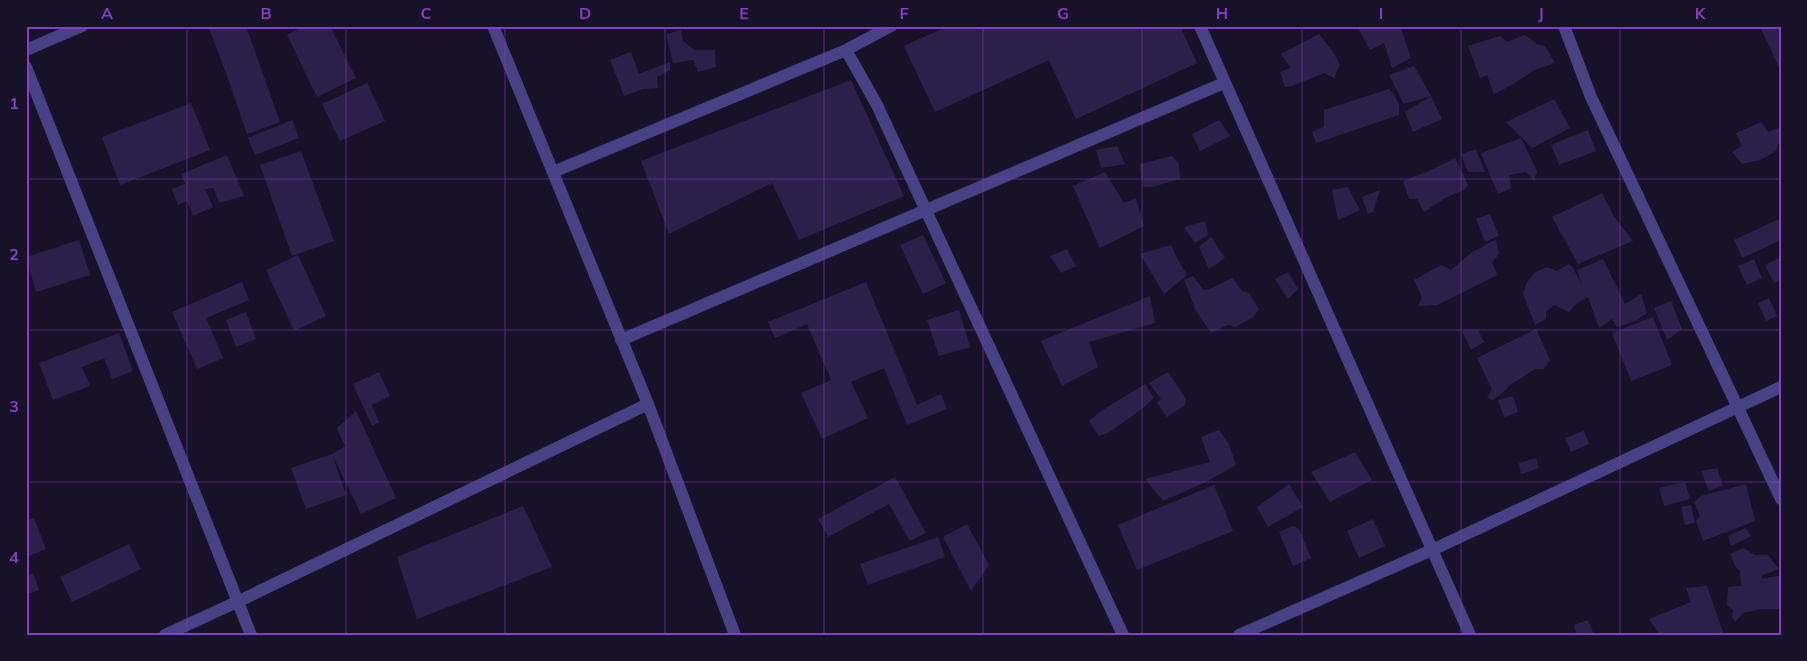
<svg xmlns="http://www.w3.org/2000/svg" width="1807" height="661" viewBox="0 0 1807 661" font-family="Mulish,sans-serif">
  <rect width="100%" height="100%" fill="#181229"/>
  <path fill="#2b2049" d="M208 26H246L280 122 247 134 226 73Z
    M304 26H330L356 78 317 97 287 35Z
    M948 26H1180L1197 63 1076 119 1049 60 935 112 904 46Z
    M1357 26H1400L1411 58 1392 68 1384 43 1370 50Z
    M1760 26H1781V72Z
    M681 30 683 41 694 50H715L716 67 698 72 693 60 673 63 666 34Z
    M1319 34 1333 52 1340 65 1334 78 1324 73 1292 86 1285 87 1280 72 1291 68 1281 54Z
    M1525 35 1537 44 1545 46 1555 63 1534 70 1512 85 1494 94 1487 75 1480 78 1468 46 1500 36 1507 42Z
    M631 52 639 74 670 62V70L657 77 658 88 643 89 624 96 610 60Z
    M1414 66 1431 96 1442 119 1413 132 1405 112 1431 96 1404 104 1389 75Z
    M851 80 904 196 799 240 772 183 669 234 641 161Z
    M367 83 385 121 340 141 322 104Z
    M1389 89 1394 94 1399 105V115L1316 143 1312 132 1324 127V110Z
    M1554 99 1570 128 1532 148 1506 122Z
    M191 103 210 150 120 185 102 137Z
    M292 120 299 138 255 155 248 138Z
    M1219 120 1230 136 1200 151 1192 134Z
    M1761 122 1768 132 1781 127V144H1778L1776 151 1760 160 1742 164 1732 152 1742 146 1736 133Z
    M1588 130 1596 151 1559 165 1551 145Z
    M1521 138 1537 171 1534 181 1526 172 1509 175 1511 188 1498 194 1481 153Z
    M1117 146 1125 164 1101 168 1096 150Z
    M1476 149 1485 172H1468L1461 154Z
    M301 151 334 241 292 256 260 165Z
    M227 155 244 196 219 203 213 188 205 189 213 207 193 216 187 201 178 205 172 189 185 184 181 174Z
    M1172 156 1179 164 1180 179 1152 187H1144L1141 176 1140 164Z
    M1455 158 1468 185 1465 189 1445 198 1424 212 1417 199H1409L1403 181 1429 171Z
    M1105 172 1124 203 1136 198 1144 226 1100 248 1073 186Z
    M1348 187 1360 210 1338 220 1332 190Z
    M1380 190 1373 212 1368 214 1362 197Z
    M1602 193 1613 215 1633 241 1578 264 1552 217Z
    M1490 214 1499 236 1485 242 1476 219Z
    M1781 218V240L1742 258 1734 240Z
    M1205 221 1208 235 1195 243 1184 227Z
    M923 235 946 283 923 294 900 245Z
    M1211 237 1225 258 1209 269 1199 247Z
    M1496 239 1499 254 1492 262 1497 275 1437 305 1418 306 1422 297 1414 280 1441 265 1451 270 1471 253Z
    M79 240 90 275 36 292 26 257Z
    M1171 245 1177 258 1187 275 1164 294 1140 254Z
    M1067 249 1076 266 1061 273 1050 256Z
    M298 255 326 316 294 331 266 270Z
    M1781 257V280L1774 283 1765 265Z
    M1603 259 1625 304 1641 294 1647 313 1635 321 1617 327 1612 319 1599 328 1588 297 1576 304 1569 312 1554 305 1546 312V319L1535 325 1523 294 1526 284 1534 273 1547 267 1557 271 1569 264 1573 268 1582 285 1577 270Z
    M1754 259 1762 278 1747 285 1738 266Z
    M1288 272 1298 289 1288 299 1275 279Z
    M1193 276 1203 289 1208 290 1232 278 1242 291 1249 293 1259 309 1253 317 1236 327 1228 325 1211 333 1196 311 1184 280Z
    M242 282 249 300 206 318 223 358 197 369 172 312Z
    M866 282 917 405 941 394 947 409 907 425 884 368 851 382 868 418 822 439 801 393 831 380 807 324 775 338 768 322Z
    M1150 296 1155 323 1089 342 1098 367 1062 386 1041 341Z
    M1769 298 1777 316 1766 321 1758 303Z
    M1671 301 1682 329 1667 340 1654 308Z
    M959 310 970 347 939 356 927 320Z
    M246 312 256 339 236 347 226 320Z
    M1653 317 1672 365 1631 381 1612 333Z
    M1536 329 1550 360 1544 369H1535L1510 385 1500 395 1492 400 1487 397 1492 390 1477 358Z
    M1478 330 1484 342 1471 350 1462 331Z
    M119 333 133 371 112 379 104 358 82 367 90 386 53 400 39 363Z
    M379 372 390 396 372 405 379 422 372 426 353 384Z
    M1168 372 1186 399 1185 405 1167 417 1157 403 1161 399 1149 383Z
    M1145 384 1154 398 1143 408 1110 432 1099 436 1089 421 1101 411Z
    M1513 396 1518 412 1504 417 1498 400Z
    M356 411 396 498 361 514 332 454 346 495 306 509 291 468 332 454 345 446 337 428Z
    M1219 430 1229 444 1236 465 1206 482 1163 501 1145 479 1210 462 1201 437Z
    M1584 431 1589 444 1571 452 1565 438Z
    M1355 452 1372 480 1330 502 1311 472Z
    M1536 458 1539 468 1521 474 1519 463Z
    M1717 468 1723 486 1709 491 1701 471Z
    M895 477 926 533 910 541 889 504 828 537 818 519Z
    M1685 482 1690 499 1664 506 1659 488Z
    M1289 484 1303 507 1268 527 1257 507Z
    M1746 484 1755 521 1703 541 1696 521 1700 516 1694 502 1701 496Z
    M1214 485 1233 531 1137 570 1118 525Z
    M1691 505 1695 523 1685 525 1681 507Z
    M523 506 552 567 417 619 397 557Z
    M34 518 46 549 26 557V521Z
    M1373 519 1385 546 1359 558 1347 531Z
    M967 524 989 565 971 591 943 537Z
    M1293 526 1299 529 1311 558 1293 566 1279 532Z
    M1746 528 1751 536 1731 546 1728 536Z
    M938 537 945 557 868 585 860 564Z
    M129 544 141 569 72 602 60 577Z
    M1743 548 1755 555H1768L1779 569 1761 576 1763 579 1781 575V609H1761L1743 613 1735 622 1732 617 1733 610 1727 605 1728 587 1741 586 1740 571 1735 566 1730 554Z
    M33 573 39 590 26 595V576Z
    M1707 586 1724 635H1660L1649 619 1691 602 1686 588Z
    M1588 620 1594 635H1577L1574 625Z"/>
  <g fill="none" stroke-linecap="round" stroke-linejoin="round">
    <path stroke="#494185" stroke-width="12" d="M493 26 648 404 735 635
      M1200 26 1470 635
      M1564 26 1591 97 1781 499
      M26 50 82 26
      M846 50 877 105 1123 635
      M26 67 251 635
      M553 172 846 50 891 26
      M621 340 1224 83
      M165 635 239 601 648 404
      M1239 635 1432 550 1781 387"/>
  </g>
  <path fill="none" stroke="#853ec5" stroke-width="1" stroke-opacity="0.55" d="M187 26V635M346 26V635M505 26V635M665 26V635M824 26V635M983 26V635M1142 26V635M1302 26V635M1461 26V635M1620 26V635M26 179H1781M26 330H1781M26 482H1781"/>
  <rect width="1807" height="661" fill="none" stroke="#181229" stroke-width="55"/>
  <rect x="28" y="28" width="1752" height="606" fill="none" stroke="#853ec5" stroke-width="2"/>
  <g font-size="16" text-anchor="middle" font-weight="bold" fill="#853ec5">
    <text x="107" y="19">A</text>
    <text x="266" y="19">B</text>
    <text x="426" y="19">C</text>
    <text x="585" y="19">D</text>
    <text x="744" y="19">E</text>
    <text x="904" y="19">F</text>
    <text x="1063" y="19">G</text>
    <text x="1222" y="19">H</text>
    <text x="1381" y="19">I</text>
    <text x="1541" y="19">J</text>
    <text x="1700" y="19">K</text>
    <text x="14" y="109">1</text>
    <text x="14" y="260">2</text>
    <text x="14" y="412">3</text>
    <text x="14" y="563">4</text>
  </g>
</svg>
